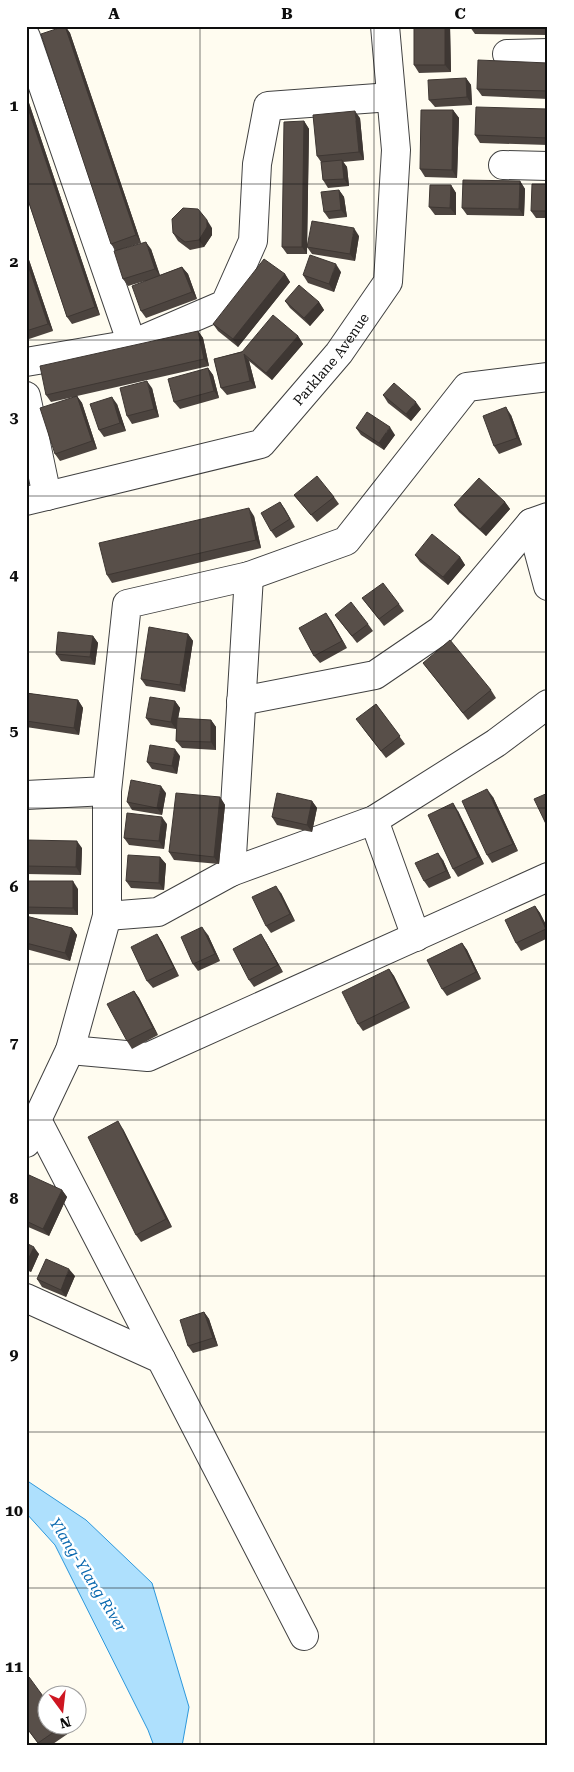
<svg xmlns="http://www.w3.org/2000/svg" width="574" height="1772" viewBox="0 0 574 1772" font-family="'Roboto Serif',serif">
  <rect width="100%" height="100%" fill="#fffcf0"/>
  <path fill="#aee0fd" stroke="#2d98dc" d="M26 1480 86 1520 152 1583 189 1707 182 1746H154L148 1730 55 1545 26 1513Z"/>
  <g fill="none" stroke-linecap="round" stroke-linejoin="round">
    <g stroke="#414141" stroke-width="30">
      <g id="minor">
        <path d="M26 37 132 344"/>
        <path d="M507 54 548 53"/>
        <path d="M503 165 548 166"/>
        <path d="M26 362 132 344 225 304 253 241 257 164 268 106 391 97"/>
        <path d="M26 396 47 496"/>
        <path id="s1" d="M26 501 261 444 339 353 388 282 396 150 385 26"/>
        <path d="M531 523 548 586"/>
        <path d="M241 701 375 675 441 630 531 523 548 517"/>
        <path d="M26 795 107 791 127 604 249 576 346 541 467 387 548 377"/>
        <path d="M374 820 416 937"/>
        <path d="M231 872 249 576"/>
        <path d="M107 916 158 912 231 872 374 820 496 743 548 704"/>
        <path d="M70 1050 148 1057 548 877"/>
        <path d="M37 1120 161 1359"/>
        <path d="M26 1143 70 1050 107 916V791"/>
        <path d="M26 1298 161 1359 304 1636"/>
      </g>
    </g>
    <use href="#minor" stroke="#fff" stroke-width="28"/>
  </g>
  <path fill="#4c443f" d="M65 26 70 33 141 243 122 249H151L160 275 182 267 188 274 197 299 146 318 141 311 145 281 128 286 123 279 116 251 111 244Z
    M244 26H279L246 29Z
    M450 26 451 72 419 73 414 65Z
    M548 26V35L475 34 470 27Z
    M548 63V99L482 96 477 89Z
    M466 78 471 85 472 105 435 107 429 100Z
    M26 94 100 315 72 324 67 317 26 194Z
    M548 109V145L480 143 475 135Z
    M453 110 459 118 457 178 425 177 420 169Z
    M360 118 364 160 343 162 347 167 349 186 328 188 323 180 321 162 317 156Z
    M304 121 309 129 307 245 359 236 355 261 312 254 307 247V254H287L282 247Z
    M520 181 525 189 524 216 467 215 462 208Z
    M548 184V218H536L531 211Z
    M451 185 456 193V215H435L429 207Z
    M339 190 344 197 347 217 329 219 324 212Z
    M212 228V235L204 247 190 250 178 241 173 233Z
    M26 251 53 331 26 340Z
    M341 272 334 292 308 283 303 275Z
    M285 274 290 282 238 347 218 331 213 324Z
    M285 301 319 302 324 310 310 326 290 308Z
    M198 331 203 338 209 366 77 396 82 403 97 449 60 461 55 454 74 397 51 402 46 395Z
    M298 336 303 344 272 380 249 361 256 388 227 395 221 388 214 359Z
    M208 368 213 375 219 398 180 409 174 402Z
    M152 388 159 417 132 424 127 416Z
    M383 395 421 409 411 421 388 403Z
    M117 404 126 431 104 437 99 430Z
    M511 415 522 445 499 454 494 446Z
    M356 428 395 435 384 450 361 435Z
    M294 495 334 497 339 504 317 522Z
    M280 502 295 527 276 538 271 531Z
    M505 502 510 509 486 536 459 512 454 505Z
    M254 516 261 548 112 583 107 575Z
    M415 555 460 557 465 565 448 585 420 562Z
    M362 598 399 604 404 611 384 626Z
    M335 615 368 624 373 631 357 643Z
    M331 620 347 648 320 663 314 656Z
    M188 634 193 641 185 692 146 686 141 679Z
    M93 636 98 643 95 665 61 661 56 654Z
    M423 663 491 690 496 698 468 720Z
    M26 693 78 700 83 708 79 735 26 727Z
    M175 701 180 708 178 719 211 720 216 727V750L182 748 176 741V729L151 725 146 718Z
    M376 704 405 744 386 758 362 727Z
    M180 756 177 774 152 769 147 762Z
    M166 793 162 815 132 810 127 802Z
    M220 797 225 805 219 864 174 860 169 852Z
    M493 797 518 851 492 863 487 855Z
    M312 801 317 808 312 832 277 825 272 817Z
    M458 811 484 864 458 877 453 869Z
    M167 824 164 849 129 845 124 838Z
    M26 840 82 848 81 875 26 874Z
    M160 857 166 864 164 890 131 888 126 881Z
    M443 860 451 878 429 888 424 881Z
    M26 881 78 889V915L26 914Z
    M281 893 295 921 271 933 266 926Z
    M535 906 540 913 548 929V938L521 951 516 943Z
    M26 916 72 928 77 935 70 961 26 949Z
    M157 934 162 942 179 976 153 988 147 981Z
    M208 935 220 961 198 971 193 964Z
    M266 942 283 972 254 987 249 980Z
    M462 943 467 950 481 979 447 996 442 989Z
    M389 969 394 976 410 1008 363 1031 358 1024Z
    M134 991 139 998 158 1035 132 1049 127 1041Z
    M123 1129 172 1227 141 1242 136 1235Z
    M26 1181 62 1190 67 1197 49 1236 26 1226Z
    M26 1243 39 1254 31 1272 26 1270Z
    M75 1276 66 1297 42 1287 37 1279Z
    M204 1312 209 1319 218 1346 193 1353 188 1346Z
    M63 1724 69 1733 50 1746H40L26 1727Z"/>
  <path fill="#3e3733" d="M65 26 70 33 141 243 136 235Z
    M445 26H450L451 72 445 65Z
    M466 78 471 85 472 105 467 97Z
    M26 94 100 315 95 307 26 102Z
    M453 110 459 118 457 178 452 170Z
    M355 111 360 118 364 160 359 152Z
    M304 121 309 129 307 254 302 247Z
    M342 160 347 167 349 186 344 179Z
    M520 181 525 189 524 216 519 209Z
    M451 185 456 193V215L450 208Z
    M339 190 344 197 347 217 341 210Z
    M207 220 212 228V235L204 247 199 240Z
    M354 228 359 236 355 261 350 254Z
    M146 242 151 249 160 276 155 269Z
    M26 251 53 331 48 324 26 259Z
    M336 264 341 272 334 292 329 284Z
    M182 267 188 274 197 299 192 292Z
    M285 274 290 282 238 347 233 339Z
    M319 302 324 310 310 326 304 318Z
    M198 331 203 338 209 366 204 359Z
    M298 336 303 344 272 380 266 373Z
    M244 354 249 361 256 388 250 381Z
    M208 368 213 375 219 398 214 391Z
    M147 381 152 388 159 417 154 409Z
    M77 396 82 403 97 449 92 441Z
    M112 397 117 404 126 431 120 423Z
    M416 402 421 409 411 421 406 414Z
    M506 407 511 415 522 445 517 438Z
    M390 427 395 435 384 450 379 443Z
    M280 502 285 509 295 527 290 519Z
    M505 502 510 509 486 536 480 529Z
    M249 508 254 516 261 548 256 540Z
    M460 557 465 565 448 585 443 577Z
    M326 613 331 620 347 648 342 641Z
    M188 634 193 641 185 692 180 685Z
    M93 636 98 643 95 665 90 657Z
    M78 700 83 708 79 735 74 728Z
    M175 701 180 708 176 729 171 722Z
    M211 720 216 727V750L211 742Z
    M175 749 180 756 177 774 172 766Z
    M161 786 166 793 162 815 157 808Z
    M487 789 493 797 518 851 513 844Z
    M220 797 225 805 219 864 214 857Z
    M312 801 317 808 312 832 307 825Z
    M453 803 458 811 484 864 478 857Z
    M162 817 167 824 164 849 159 841Z
    M77 841 82 848 81 875 76 867Z
    M438 853 443 860 451 878 446 871Z
    M160 857 166 864 164 890 159 883Z
    M73 881 78 889V915L73 908Z
    M276 886 281 893 295 921 290 914Z
    M535 906 540 913 548 929V931Z
    M202 927 208 935 220 961 215 954Z
    M72 928 77 935 70 961 65 953Z
    M157 934 162 942 179 976 174 968Z
    M261 934 266 942 283 972 278 965Z
    M462 943 467 950 481 979 476 972Z
    M389 969 394 976 410 1008 405 1001Z
    M134 991 139 998 158 1035 153 1028Z
    M118 1121 123 1129 172 1227 166 1219Z
    M62 1190 67 1197 49 1236 43 1229Z
    M34 1247 39 1254 31 1272 26 1266V1264Z
    M69 1269 75 1276 66 1297 61 1290Z
    M204 1312 209 1319 218 1346 213 1338Z"/>
  <path fill="#584f49" stroke="#3e3733" d="M65 26 136 235 111 244 41 34Z
    M414 26H445V65H414Z
    M470 26H548V28L470 27Z
    M478 60 548 63V91L477 89Z
    M466 78 467 97 429 100 428 80Z
    M26 102 95 307 67 317 26 194Z
    M476 107 548 109V138L475 135Z
    M421 110H453L452 170 420 169Z
    M355 111 359 152 317 156 313 115Z
    M304 121 302 247H282L284 122Z
    M342 160 344 179 323 180 321 162Z
    M463 180 520 181 519 209 462 208Z
    M532 184H548V211H531Z
    M430 185H451L450 208 429 207Z
    M339 190 341 210 324 212 321 192Z
    M183 208 198 209 207 220V227L199 240 185 242 173 233 172 219Z
    M312 221 354 228 350 254 307 247Z
    M146 242 155 269 123 279 114 251Z
    M310 255 336 264 329 284 303 275Z
    M26 259 48 324 26 331Z
    M264 259 285 274 233 339 213 324Z
    M182 267 192 292 141 311 132 286Z
    M299 285 319 302 304 318 285 301Z
    M273 315 298 336 266 373 244 354 250 381 221 388 214 359 242 352Z
    M198 331 204 359 46 395 40 366Z
    M208 368 214 391 174 402 168 379Z
    M147 381 154 409 127 416 120 388Z
    M394 383 416 402 406 414 383 395Z
    M77 396 92 441 55 454 40 408Z
    M112 397 120 423 99 430 90 404Z
    M506 407 517 438 494 446 483 416Z
    M367 412 390 427 379 443 356 428Z
    M317 476 334 497 311 515 294 495Z
    M479 478 505 502 480 529 454 505Z
    M280 502 290 519 271 531 261 513Z
    M249 508 256 540 107 575 99 543Z
    M432 534 460 557 443 577 415 555Z
    M383 583 399 604 379 619 362 598Z
    M351 602 368 624 352 636 335 615Z
    M326 613 342 641 314 656 299 628Z
    M149 627 188 634 180 685 141 679Z
    M58 632 93 636 90 657 56 654Z
    M450 640 491 690 463 713 423 663Z
    M26 693 78 700 74 728 26 721Z
    M150 697 175 701 171 722 146 718Z
    M376 704 400 736 381 751 356 719Z
    M177 718 211 720V742L176 741Z
    M150 745 175 749 172 766 147 762Z
    M131 780 161 786 157 808 127 802Z
    M487 789 513 844 487 855 462 801Z
    M176 793 220 797 214 857 169 852Z
    M277 793 312 801 307 825 272 817Z
    M548 793V826H547L534 799Z
    M453 803 478 857 453 869 428 815Z
    M127 813 162 817 159 841 124 838Z
    M26 840 77 841 76 867 26 866Z
    M438 853 446 871 424 881 415 863Z
    M128 855 160 857 159 883 126 881Z
    M26 881H73V908L26 907Z
    M276 886 290 914 266 926 252 897Z
    M535 906 546 929 516 943 505 920Z
    M26 916 72 928 65 953 26 943Z
    M202 927 215 954 193 964 181 937Z
    M157 934 174 968 147 981 131 947Z
    M261 934 278 965 249 980 233 949Z
    M462 943 476 972 442 989 427 960Z
    M389 969 405 1001 358 1024 342 992Z
    M134 991 153 1028 127 1041 107 1004Z
    M118 1121 166 1219 136 1235 88 1137Z
    M29 1175 62 1190 43 1229 26 1221V1181Z
    M26 1243 34 1247 26 1264Z
    M46 1259 69 1269 61 1290 37 1279Z
    M204 1312 213 1338 188 1346 180 1320Z
    M29 1677 48 1703V1724H63L64 1725 38 1743 26 1727V1679Z"/>
  <path fill="none" stroke="#0e0e0e" stroke-width="1" stroke-opacity="0.55" d="M200 26V1746M374 26V1746M26 184H548M26 340H548M26 496H548M26 652H548M26 808H548M26 964H548M26 1120H548M26 1276H548M26 1432H548M26 1588H548"/>
  <g text-anchor="middle" stroke-width="5" stroke-linejoin="round" paint-order="stroke">
    <g font-size="14" fill="#0e0e0e" stroke="#fff">
      <text dy="5" stroke="none"><textPath href="#s1" startOffset="352">Parklane Avenue</textPath></text>
    </g>
    <g font-size="15" font-style="italic" fill="#0968af" stroke="#fff">
      <text transform="translate(88 1575) rotate(58)" y="5">Ylang-Ylang River</text>
    </g>
  </g>
  <rect width="574" height="1772" fill="none" stroke="#ffffff" stroke-width="55"/>
  <g transform="translate(62 1710) rotate(165)"><circle r="24" fill="#ffffff" stroke="#9f9f9f"/>
  <path d="M0-4L9 19L0 12L-9 19Z" fill="#ce1621"/>
  <text y="-8" font-size="14" font-weight="bold" text-anchor="middle" fill="#0e0e0e">N</text>
  </g>
  <rect x="28" y="28" width="518" height="1716" fill="none" stroke="#0e0e0e" stroke-width="2"/>
  <g font-size="16" text-anchor="middle" font-weight="bold" fill="#0e0e0e">
    <text x="114" y="19">A</text>
    <text x="287" y="19">B</text>
    <text x="460" y="19">C</text>
    <text x="14" y="111">1</text>
    <text x="14" y="267">2</text>
    <text x="14" y="423">3</text>
    <text x="14" y="580">4</text>
    <text x="14" y="736">5</text>
    <text x="14" y="892">6</text>
    <text x="14" y="1048">7</text>
    <text x="14" y="1204">8</text>
    <text x="14" y="1360">9</text>
    <text x="14" y="1516">10</text>
    <text x="14" y="1672">11</text>
  </g>
</svg>
